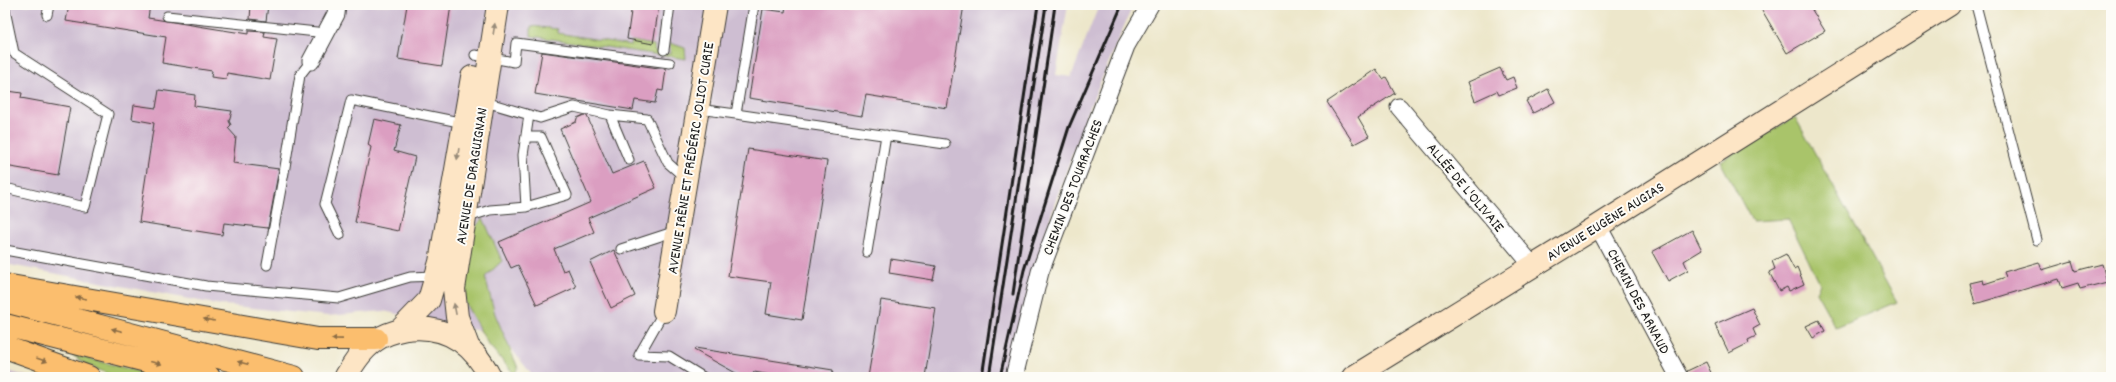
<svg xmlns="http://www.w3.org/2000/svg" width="2116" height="382" viewBox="0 0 2116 382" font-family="Dekko,sans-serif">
  <rect width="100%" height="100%" fill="#fdfcf7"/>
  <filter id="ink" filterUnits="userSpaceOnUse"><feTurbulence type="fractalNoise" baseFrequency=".025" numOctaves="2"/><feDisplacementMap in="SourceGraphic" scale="8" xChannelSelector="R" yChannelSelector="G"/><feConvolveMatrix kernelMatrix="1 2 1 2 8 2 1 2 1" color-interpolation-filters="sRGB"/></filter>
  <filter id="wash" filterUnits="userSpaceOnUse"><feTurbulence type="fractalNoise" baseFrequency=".012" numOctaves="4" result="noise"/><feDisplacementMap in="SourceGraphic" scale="16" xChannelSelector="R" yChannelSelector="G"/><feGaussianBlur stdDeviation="0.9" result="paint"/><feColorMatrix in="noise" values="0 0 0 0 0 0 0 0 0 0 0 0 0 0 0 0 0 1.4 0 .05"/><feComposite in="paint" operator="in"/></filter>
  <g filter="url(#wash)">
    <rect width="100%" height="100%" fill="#ede7cb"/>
    <path fill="#cebed2" d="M5 5H1068L1056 75 1071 77 1099 5H1133L1086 116 1055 202 1029 288 1006 377H536L533 376 500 335 383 311 328 316 215 304 5 264Z
      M5 370 29 377H5Z"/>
    <path fill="#a9c46a" stroke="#627043" d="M531 26 558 29V33L631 45 632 41 654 45 655 51 670 54V43L685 48 686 59 531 36Z
      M1795 117 1897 302 1836 328 1816 292 1820 284 1788 219 1752 221 1720 161Z
      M483 218 502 261 485 277 495 314 518 368 514 374 488 344 465 303 464 264 472 231Z
      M71 354 160 377H116L87 365Z"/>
    <g id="blocks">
      <path fill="#db9ec1" d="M69 5H150L148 18 248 34V31L265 32 264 37 277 39 270 80 227 73 226 79 211 77 212 71 162 63 166 37 66 21Z
        M251 5H268L266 21 250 19Z
        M407 5H451L442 66 398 59Z
        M632 5H659L653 44 627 39Z
        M786 5H964L947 108 866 95 862 116 749 98 763 9 785 12Z
        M1759 5H1809L1825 31 1787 53Z
        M542 52 666 69 663 91 658 90 655 103 635 100 633 110 535 94Z
        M1500 68 1506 80 1513 77 1517 88 1499 95 1497 91 1475 101 1468 82Z
        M1376 69 1383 79 1386 77 1395 93 1358 117 1369 136 1354 144 1327 102Z
        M1548 89 1555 102 1533 113 1526 101Z
        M159 90 195 95 194 106 232 111 229 121 231 125 228 128 236 137 233 163 279 169 268 228 224 223 222 235 139 222 154 123 132 119 134 105 156 108Z
        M8 91 22 93 21 98 70 107 58 175 5 166V106Z
        M584 115 587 116 612 174 644 161 656 188 588 218 594 232 554 249 563 271 568 269 576 287 537 305 518 265 511 268 499 242 591 202 560 129 576 122 577 118Z
        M374 119 401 125 394 151 415 157 398 231 355 222 371 147 368 145Z
        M748 149 827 161 802 320 766 314 771 282 728 276Z
        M1692 230 1702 250 1684 261 1688 270 1668 281 1652 252Z
        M614 250 635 296 611 308 590 262Z
        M1786 254 1794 269 1797 267 1804 284 1789 291 1787 287 1779 291 1769 272 1775 269 1772 261Z
        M891 259 936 266 933 280 889 273Z
        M2072 261 2075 271 2102 264 2107 282 2080 289 2078 283 2062 288 2059 279 1975 304 1970 283 1983 280 1984 284 2006 277 2004 272 2039 262 2042 270Z
        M881 300 936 308 925 377H868Z
        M1752 308 1760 325 1753 329 1756 336 1748 340 1749 343 1729 353 1715 324Z
        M1819 320 1825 331 1813 338 1806 326Z
        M695 348 833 370 832 377H782L754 372 751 377H743L694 350Z
        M1706 362 1713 377H1689L1687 371Z"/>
    </g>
  </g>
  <g filter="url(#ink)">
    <use href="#blocks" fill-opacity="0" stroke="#3b3a36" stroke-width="1"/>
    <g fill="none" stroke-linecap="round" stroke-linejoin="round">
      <g stroke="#3b3a36" stroke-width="11">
        <path id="lane" d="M1976 5 2037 240
          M5 10 14 53 108 114 85 207 5 188
          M47 15 49 5
          M167 16 326 33
          M664 50 670 5
          M475 55 514 62 516 43 670 63
          M482 101 540 118 574 107 610 115 629 160
          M698 109 736 114 754 5
          M736 114 945 144
          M610 115 647 119 668 163 685 178
          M526 137H541L567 195 526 207
          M465 218 490 210 526 207 523 155 529 115
          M340 235 325 204 351 100 464 123
          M621 249 676 231
          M5 250 206 286 339 298 410 277 435 276
          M867 252 886 135
          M267 265 285 167 300 75 311 61
          M664 311 639 355 669 356 703 377"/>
      </g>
      <g stroke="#3b3a36" stroke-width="19">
        <path id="street" d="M311 61 336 14 337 5
          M1399 107 1533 266
          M1598 226 1679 377
          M1014 377 1040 272 1126 46 1150 5"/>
      </g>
      <g stroke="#3b3a36" stroke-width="24">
        <path id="secondary" d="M664 311 715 5
          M400 330 429 300 440 262 472 77
          M468 346 457 317 454 289 498 5
          M346 376C354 363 362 350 375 341 383 335 396 331 406 329 445 324 473 343 490 377
          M1353 377 1598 226 1949 5"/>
      </g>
      <g stroke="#3b3a36" stroke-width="24">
        <path id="highway" d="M5 285 318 339H376
          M5 301 294 377
          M5 325 209 377
          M5 347 89 377"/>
      </g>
      <use href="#lane" stroke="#fff" stroke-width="9"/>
      <use href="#street" stroke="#fff" stroke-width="17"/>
      <use href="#secondary" stroke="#fde5c5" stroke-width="22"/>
      <use href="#highway" stroke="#fbbe6e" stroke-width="22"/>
      <path stroke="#1c1c1c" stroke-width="3" d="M1013 294 1055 5
        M982 377 1038 5
        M989 377 1046 5
        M1000 377 1024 270 1069 127 1122 5"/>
    </g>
    <defs><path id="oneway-solid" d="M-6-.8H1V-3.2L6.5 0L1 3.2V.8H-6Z"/></defs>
    <g fill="#988b79">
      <use href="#oneway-solid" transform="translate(494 29) rotate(-81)"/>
      <use href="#oneway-solid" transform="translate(458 154) rotate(99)"/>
      <use href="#oneway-solid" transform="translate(455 309) rotate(-101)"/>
    </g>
    <g fill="#8c6d45">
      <use href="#oneway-solid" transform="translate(81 298) rotate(-170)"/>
      <use href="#oneway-solid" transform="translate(209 320) rotate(-170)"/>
      <use href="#oneway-solid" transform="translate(117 330) rotate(-166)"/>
      <use href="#oneway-solid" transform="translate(337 339) rotate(-179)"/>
      <use href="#oneway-solid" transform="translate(42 360) rotate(19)"/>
      <use href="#oneway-solid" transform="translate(156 363) rotate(14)"/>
      <use href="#oneway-solid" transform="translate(243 363) rotate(-165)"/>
    </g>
  </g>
  <g text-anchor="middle" stroke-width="4" stroke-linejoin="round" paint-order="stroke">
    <g font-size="15" fill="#1c1c1c" stroke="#fdfcf7">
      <text transform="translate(690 158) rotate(-81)" y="5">AVENUE IRÈNE ET FRÉDÉRIC JOLIOT CURIE</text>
      <text transform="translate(471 176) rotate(-81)" y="5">AVENUE DE DRAGUIGNAN</text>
      <text transform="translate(1072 187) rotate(-69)" y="5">CHEMIN DES TOURRACHES</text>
      <text transform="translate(1466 187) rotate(50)" y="5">ALLÉE DE L'OLIVAIE</text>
      <text transform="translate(1605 221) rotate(-32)" y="5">AVENUE EUGÈNE AUGIAS</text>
      <text transform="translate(1639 301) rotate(62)" y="5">CHEMIN DES ARNAUD</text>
    </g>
  </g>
  <rect width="2116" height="382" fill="none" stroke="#fdfcf7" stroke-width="20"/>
</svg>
